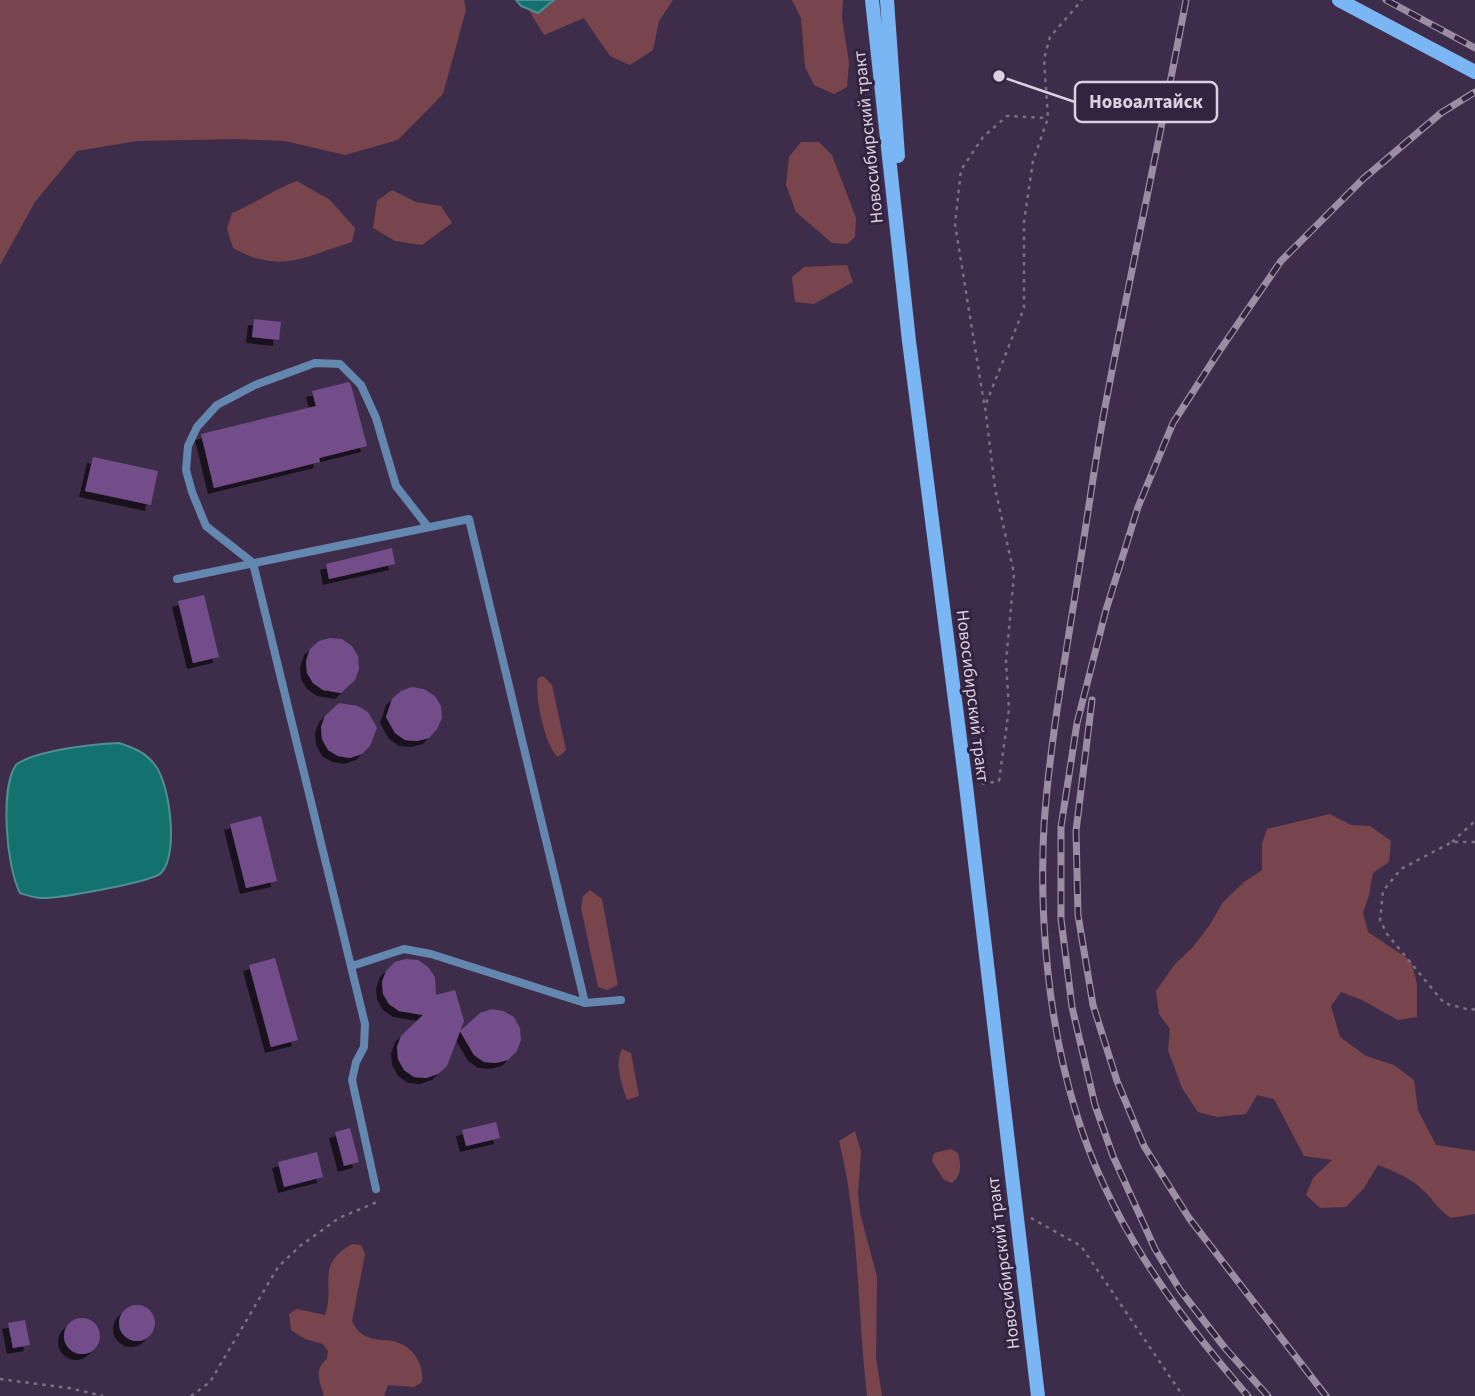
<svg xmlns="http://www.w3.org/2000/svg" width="1475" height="1396" viewBox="0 0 1475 1396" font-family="'Source Sans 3',sans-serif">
  <defs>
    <filter id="shadow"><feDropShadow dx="-6" dy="6" stdDeviation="0" flood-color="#0009"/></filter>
  </defs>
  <rect width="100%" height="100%" fill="#3e2d4a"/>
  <path fill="#79454d" d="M0 0H464L466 10 443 94 398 140 345 155 285 141 234 139 137 141 77 151 35 202 0 265Z
    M527 0H673L659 21 653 50 630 65 610 56 584 18 544 35 528 9Z
    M792 0H843L842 18 849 62 847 87 834 94 814 85 805 67 801 18Z
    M801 142H819L832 155 856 218 855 237 847 244 832 243 796 212 786 185 789 157Z
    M297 181 330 200 355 228 352 242C306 256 280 275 233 248L227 229 232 213C256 203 273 190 297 181Z
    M392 190 416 202 441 206 452 223 422 245 395 241 373 228 377 201Z
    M847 265 853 282 814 304 795 302 792 277 804 267Z
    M543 676 552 685 566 750 558 757C545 747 534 694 538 678Z
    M1330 814 1351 825 1370 826 1391 841 1389 862 1373 873 1369 895 1363 913 1368 932 1411 961 1417 984V1017L1398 1020 1362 1000 1341 992 1331 1006 1340 1037 1366 1056 1394 1065 1414 1080 1418 1110 1436 1145 1475 1151V1214L1451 1218C1437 1209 1434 1200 1423 1190 1411 1178 1394 1171 1378 1165L1364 1188 1346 1207 1320 1208 1306 1195 1313 1178 1332 1160 1304 1156 1274 1099 1257 1095 1246 1114 1217 1117 1198 1112 1182 1088 1168 1050 1170 1029 1159 1014 1156 991 1175 964 1193 947 1209 926 1223 902 1244 882 1262 870V844L1267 829Z
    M590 890 602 899 618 985 607 990 598 987 581 908 583 896Z
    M622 1049 631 1053 639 1096 627 1100C622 1085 614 1064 622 1049Z
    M855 1131 861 1152 858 1194 860 1213 877 1277 876 1358 882 1396H867C857 1311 860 1225 839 1141Z
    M951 1149 958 1153C961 1165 962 1175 952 1183L944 1180 932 1161 934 1153Z
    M352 1244 361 1245 365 1254 352 1321C355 1328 360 1334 368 1337 376 1341 387 1339 396 1342 414 1347 424 1365 422 1382L414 1387 388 1385 384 1396H324C320 1381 313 1370 327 1359L328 1351 323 1344 305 1339 291 1330 289 1314 297 1309 325 1315C336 1284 314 1266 352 1244Z"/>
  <path fill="#13726f" stroke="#4f8e92" stroke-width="2" d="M516 0H554L538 13 521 6Z
    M119 743C134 748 145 752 155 765 170 784 179 855 161 873 152 882 57 899 41 898 34 898 27 895 20 893 6 866 0 788 16 765 35 750 94 744 119 743Z"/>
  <path fill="#724e8a" filter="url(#shadow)" d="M254 319 281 322 279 340 252 337Z
    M349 382 351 385 367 446 319 458 320 462 214 488 201 434 316 406 312 391Z
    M93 457 158 471 151 505 85 491Z
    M392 548 395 564 329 579 326 564Z
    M204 595 219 657 193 663 178 601Z
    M330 638 342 639 352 646 358 656 359 669 355 680 341 693 323 690 313 683 307 673 306 661 310 649 319 641Z
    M412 687 424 689 435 696 441 706 442 718 437 729 429 738 417 741 405 740 395 733 386 717 392 699 401 691Z
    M339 703 358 706 368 712 377 728 370 746 362 754 350 758 338 756 328 750 322 739 321 727 325 716Z
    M261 816 277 881 246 888 230 824Z
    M275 958 298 1040 271 1047 249 965Z
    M406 959 418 960 428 967 435 977 436 995 455 990 464 1021 447 1066 438 1074 426 1078 414 1077 404 1070 398 1059 397 1047 401 1036 423 1015 399 1011 389 1004 383 994 382 982 386 971 395 962Z
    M492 1009 503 1011 514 1017 520 1028 521 1040 517 1051 508 1060 496 1063 484 1062 474 1055 460 1031 480 1013Z
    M496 1122 500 1138 466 1146 462 1130Z
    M350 1128 359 1162 344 1166 335 1132Z
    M317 1152 323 1177 284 1187 278 1162Z
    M119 1323a18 18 0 1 1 36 0a18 18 0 1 1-36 0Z
    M64 1336a18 18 0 1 1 36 0a18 18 0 1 1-36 0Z
    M25 1320 30 1345 13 1348 8 1323Z"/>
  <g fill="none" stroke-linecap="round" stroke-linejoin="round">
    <path stroke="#7c6e86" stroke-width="2.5" stroke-dasharray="3.5 5" stroke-linecap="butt" d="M984 403 955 224 961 170 983 137 1007 116 1047 118
      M982 784 999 781 1009 709 1006 662 1014 574 995 488 985 406 1024 308V222L1033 161 1048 118 1044 59 1050 37 1082 0
      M1452 842 1475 821
      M1475 842H1452L1401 869 1383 891 1380 920 1387 934 1444 1003 1470 1010 1475 1009
      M1031 1218 1081 1246 1183 1396
      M0 1379 69 1388 103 1396
      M191 1396 210 1382 278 1267 300 1246 339 1218 377 1202V1199"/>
    <path stroke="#6387af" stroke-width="8" d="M177 579 469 519 585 1003
      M352 966 404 949 431 954 585 1003 621 1000
      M376 1189 352 1080 356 1062 364 1047 365 1024 253 563 206 526 192 492 186 470 188 446 197 427 217 405 255 385 315 363 340 364 361 385 376 418 396 486 428 527"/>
    <path stroke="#7ab5f4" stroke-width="14" d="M872 0 909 341 966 786 1038 1396
      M887 0 898 156
      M1339 0 1475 72"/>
    <g stroke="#9a8ea4" stroke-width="7">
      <path id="rail" d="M1186 0C1160 140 1129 278 1103 418 1094 469 1087 520 1079 570 1066 655 1050 740 1044 825 1039 916 1048 1021 1075 1109 1107 1218 1174 1311 1248 1396
        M1386 0 1475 48
        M1092 700 1076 831 1078 915 1093 1005 1117 1081 1144 1146 1189 1218 1326 1396
        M1268 1396 1225 1348 1180 1290 1155 1249 1113 1156 1095 1105 1072 1007 1061 919V827L1077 723 1106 610 1138 507 1173 423 1218 353 1281 261 1363 179 1441 113 1475 92"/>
    </g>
    <use href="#rail" stroke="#34233f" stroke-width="4.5" stroke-dasharray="13" stroke-linecap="butt"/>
  </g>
  <g text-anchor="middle" stroke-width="6" stroke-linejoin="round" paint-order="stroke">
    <g font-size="18" fill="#dad0e2" stroke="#34233f">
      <text transform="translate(868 137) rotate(-96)" y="6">Новосибирский тракт</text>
      <text transform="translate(973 696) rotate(83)" y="6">Новосибирский тракт</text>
      <text transform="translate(1003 1263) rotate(-97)" y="6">Новосибирский тракт</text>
    </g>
  </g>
  <path fill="none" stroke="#dad0e2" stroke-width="2.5" d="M999 76L1075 102"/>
  <circle fill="#dad0e2" stroke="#34233f" stroke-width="2.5" cx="999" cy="76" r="7"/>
  <rect fill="#34233f" stroke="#dad0e2" stroke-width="2.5" x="1075" y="82" width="142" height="40" rx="7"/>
  <g font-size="19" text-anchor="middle" font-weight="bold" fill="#dad0e2">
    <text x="1146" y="108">Новоалтайск</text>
  </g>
</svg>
